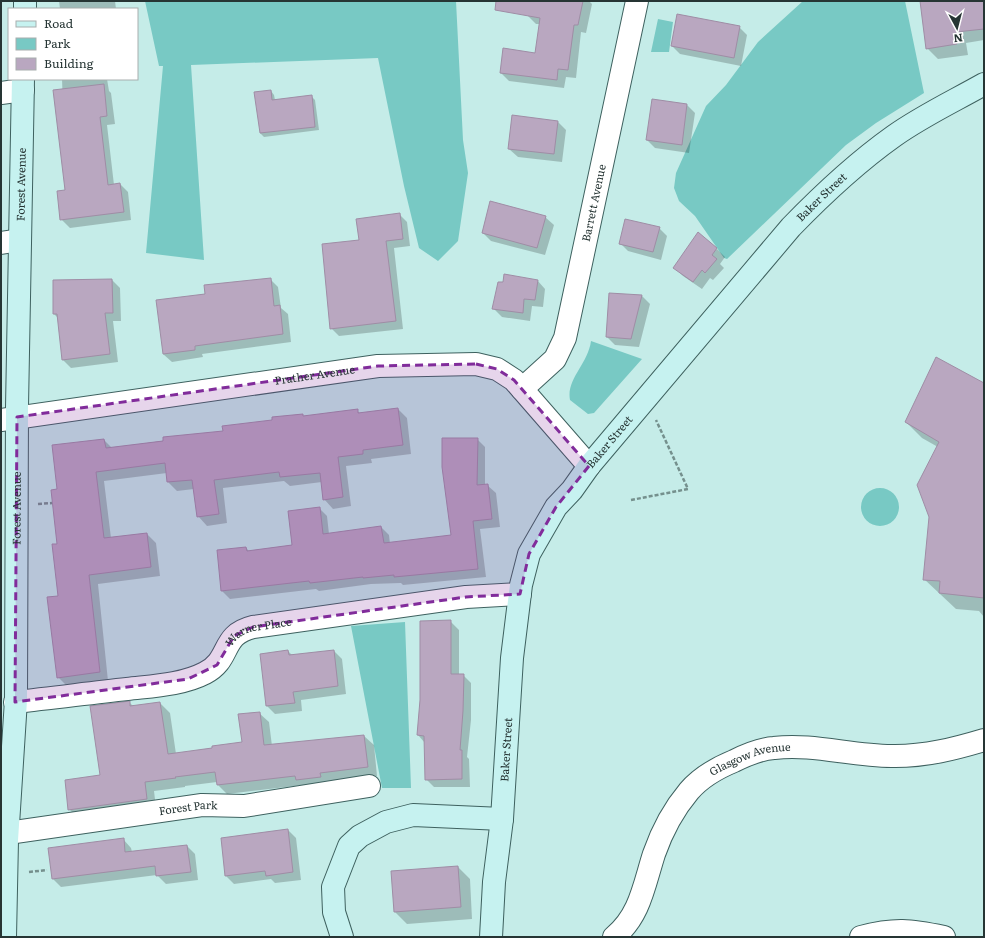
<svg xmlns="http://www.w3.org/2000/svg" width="985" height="938" viewBox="0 0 985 938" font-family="Literata,serif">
  <rect width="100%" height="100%" fill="#c5ece8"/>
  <path fill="#78c9c4" d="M145 1H456L463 140 468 173 458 241 438 261 419 248 404 186 378 58 191 65 204 260 146 253 163 66H159Z
    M803 1H905L924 93 876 123 846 145 727 259 724 258 695 216 679 201 674 188 676 173 706 106 726 85 758 42Z
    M658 19 673 22 669 52H651Z
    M591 341 642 359 594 413 588 414 570 400C566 379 588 364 591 341Z
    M861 507a19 19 0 1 1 38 0a19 19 0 1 1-38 0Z
    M405 622 411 788H382L351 626Z"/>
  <path fill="#0003" d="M59 1H115L116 9H60Z
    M531 1H589L592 4 586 33 581 32 576 78 566 77 564 88 509 81 501 73 536 54 540 24H536L528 16Z
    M921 1H984V40L966 43 968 55 938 59 927 48Z
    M739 27 747 35 741 66 680 54 672 46Z
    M62 79H107L109 91 111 93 115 124 107 125 114 185 120 184 128 192 131 220 70 228 61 219 66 191Z
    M271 91 274 95 275 100 311 96 315 100 319 130 264 137 260 133Z
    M653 100 687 105 695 113 689 153 655 148 647 140Z
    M558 122 566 130 562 162 518 157 509 149Z
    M399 214 407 222 410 246 394 248 403 329 339 336 331 328 360 241Z
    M545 217 554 225 545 255 491 241 483 233Z
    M659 228 667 236 661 260 628 251 620 243Z
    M717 249 725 257 720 264 724 268 713 280 710 278 702 289 683 276 675 268Z
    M270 279 278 287 281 308 288 314 291 342 202 354 203 357 172 362 163 354 207 295Z
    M112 280 120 288 121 321H113L118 362 71 368 63 360 58 318 54 314Z
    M537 280 545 289 543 307 532 306 530 321 502 317 494 309 504 283Z
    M610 294 642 296 650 304 639 347 615 345 607 337Z
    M984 385V617L979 611 956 609 924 579 938 447 922 438 906 422Z
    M398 409 407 418 411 454 371 459 372 463 346 466 351 506 333 509 324 499 322 482 290 486 284 481 223 488 227 523 207 526 198 516 194 489 177 491 168 482 167 473 104 481 111 538 147 534 156 543 160 576 98 584 108 681 67 686 58 677 59 490 104 440 112 448 224 432 302 415 304 417 357 410 360 414Z
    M477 439 485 447V485H487L496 493 500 527 480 529 486 577 403 585 401 583 371 584 319 591 316 589 230 599 222 591 246 548 249 551 293 545 319 508 327 516 329 534 381 527 389 535 390 544 452 536Z
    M450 621 459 630V675H463L471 683V720L467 757 469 759 470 787H434L426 779 425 743 418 735Z
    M288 651 293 656 334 651 342 659 346 694 301 700 302 711 275 714 267 706 261 654Z
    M129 702 134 707 160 703 170 713 176 754 243 743 259 713 269 722 272 746 364 736 374 745 377 776 329 782 307 789 303 785 227 794 218 785 217 782 185 786V787L154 791 156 808 79 819 69 809 101 776Z
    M288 830 296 838 301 880 275 883 271 879 234 884 226 876Z
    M123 839 131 848 132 852 187 846 195 854 198 880 166 884 157 875 61 887 53 879Z
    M458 867 470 879 472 919 407 924 395 912Z"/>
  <path fill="#b9a7c0" stroke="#9f8da5" d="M496 1H583L578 25H574L568 70 558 69 557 80 500 73 503 48 535 53 540 18 495 10Z
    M920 1H984V29L956 32 957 44 926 49Z
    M677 14 740 26 734 58 671 46Z
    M104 84 107 116 100 117 108 185 120 183 124 212 60 220 57 191 65 190 53 90Z
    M271 90 272 100 312 95 315 127 260 133 254 92Z
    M652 99 687 104 682 145 646 140Z
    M512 115 558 121 554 154 508 149Z
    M490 201 546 216 537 248 482 233Z
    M400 213 403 239 386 241 396 321 330 329 322 244 359 240 356 219Z
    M625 219 660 227 653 252 619 244Z
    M698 232 717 248 712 255 717 259 705 273 702 270 693 282 673 268Z
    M504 274 538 280 535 300 524 299 523 313 492 309 498 282H503Z
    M271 278 274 306 280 305 283 334 195 346V350L163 354 156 300 205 294 204 285Z
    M112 279 113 313H105L110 354 62 360 57 314H53V280Z
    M609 293 642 295 631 339 606 337Z
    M936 357 984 383V598L939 593 940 581 923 580 929 517 917 485 939 442 905 422Z
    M398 408 403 445 363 450V454L338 457 343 497 323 500 320 473 280 477 279 472 214 480 219 514 197 517 192 480 167 482 165 463 96 472 104 538 147 533 151 567 89 575 100 672 57 678 47 597 58 596 52 544H57L51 490 57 489 52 445 104 439 106 448 163 441V437L223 431 222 426 272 420V417L303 414V416L358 409V413Z
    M442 438H478L477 485 488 484 492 519 473 521 478 569 394 577V575L363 578V577L310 583 309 581 221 591 217 550 246 547 247 551 292 545 288 511 320 507 323 534 381 526 384 543 451 535 442 467Z
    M451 620V674H464L463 711 460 750H462V779L425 780 424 736 417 735 420 700V621Z
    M288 650 289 655 334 650 338 686 293 692 295 703 266 706 260 654Z
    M130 701V706L160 702 168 754 212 748V746L242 742 238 714 260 712 264 745 364 735 368 767 320 773 321 777 296 780 295 776 217 785 215 772 175 777 176 778 145 782 147 799 68 810 65 780 100 775 90 706Z
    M288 829 293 872 266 876 265 871 225 876 221 838Z
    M124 838 125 852 187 845 191 872 156 876 155 866 52 879 48 848Z
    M458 866 461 907 394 912 391 871Z"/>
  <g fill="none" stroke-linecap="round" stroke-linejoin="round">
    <g stroke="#3e615f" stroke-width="24">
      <g id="street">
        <path d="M1 93 23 90"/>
        <path d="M1 243 20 240"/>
        <path id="s1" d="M522 389 555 359 565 338 637 1"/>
        <path id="s2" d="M1 420 378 366 476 364 497 369 514 380 589 466"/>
        <path id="s3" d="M15 702C53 698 90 693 127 689 152 686 182 685 205 673 232 659 220 635 253 627L466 597 520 594"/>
        <path id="s4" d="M8 833 202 805 244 806 369 786"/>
        <path id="s5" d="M614 937C640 916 644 885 654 854 662 831 673 810 689 791 701 777 717 768 734 761 746 755 760 749 774 748 814 743 854 757 895 756 926 756 954 749 984 740"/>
        <path d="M861 937C895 928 910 930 944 937"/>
      </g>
    </g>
    <g stroke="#3e615f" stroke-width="24">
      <g id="secondary">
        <path d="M25 9V1"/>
        <path id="s6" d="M5 937 7 840 16 700 17 407 23 79"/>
        <path d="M342 937 334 912 333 887 349 846 360 836 386 822 413 815 502 819"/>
        <path id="s7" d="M491 937 494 882 502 819 512 658 521 585 529 554 556 507 572 490 589 466 791 227C823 194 856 163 894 136 922 116 954 101 984 84"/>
      </g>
    </g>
    <path stroke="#75908d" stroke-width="2.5" stroke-dasharray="4 2" stroke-linecap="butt" d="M631 500 688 489 656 420
      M38 504 52 503
      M29 872 47 870"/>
    <use href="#street" stroke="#fff" stroke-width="22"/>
    <use href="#secondary" stroke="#c6f2f0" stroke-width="22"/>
  </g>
  <path fill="#812c9b" fill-opacity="0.2" stroke="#812c9b" stroke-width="3" stroke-dasharray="8 5" stroke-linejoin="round" d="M476 364 497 369 514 380 589 466 556 507 529 554 520 594 466 597 253 627 234 636 217 665 188 679 15 702 17 417 378 366Z"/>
  <g text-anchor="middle" stroke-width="3" stroke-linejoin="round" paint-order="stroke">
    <g font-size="11" fill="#263534" stroke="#fff">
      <text dy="4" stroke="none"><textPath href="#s6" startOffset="753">Forest Avenue</textPath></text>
      <text dy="4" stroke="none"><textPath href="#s7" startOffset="848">Baker Street</textPath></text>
      <text dy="4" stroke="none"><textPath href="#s1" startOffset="206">Barrett Avenue</textPath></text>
      <text dy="4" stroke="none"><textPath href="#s2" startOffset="317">Prather Avenue</textPath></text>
      <text dy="4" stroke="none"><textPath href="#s7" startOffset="524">Baker Street</textPath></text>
      <text dy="4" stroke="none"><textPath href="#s6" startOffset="429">Forest Avenue</textPath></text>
      <text dy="4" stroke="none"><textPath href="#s3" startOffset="265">Warner Place</textPath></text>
      <text dy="4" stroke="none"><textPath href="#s7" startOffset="188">Baker Street</textPath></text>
      <text dy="4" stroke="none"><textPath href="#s5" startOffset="237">Glasgow Avenue</textPath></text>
      <text dy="4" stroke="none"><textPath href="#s4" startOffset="182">Forest Park</textPath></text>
    </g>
  </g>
  <rect width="985" height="938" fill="none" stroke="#263534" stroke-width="4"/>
  <rect x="8" y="8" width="130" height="72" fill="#ffffff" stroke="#a8aeae"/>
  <rect x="16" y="21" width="20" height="6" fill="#c6f2f0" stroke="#a8aeae"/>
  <text x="44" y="28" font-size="12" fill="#263534">Road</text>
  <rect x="16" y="38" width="20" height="12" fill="#78c9c4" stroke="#a8aeae"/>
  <text x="44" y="48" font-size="12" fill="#263534">Park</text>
  <rect x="16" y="58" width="20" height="12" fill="#b9a7c0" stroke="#a8aeae"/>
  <text x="44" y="68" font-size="12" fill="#263534">Building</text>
  <g transform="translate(957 28) rotate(173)" stroke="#ffffff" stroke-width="3" paint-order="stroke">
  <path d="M0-3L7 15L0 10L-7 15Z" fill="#263534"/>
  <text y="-6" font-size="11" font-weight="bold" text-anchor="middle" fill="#263534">N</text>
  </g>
</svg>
